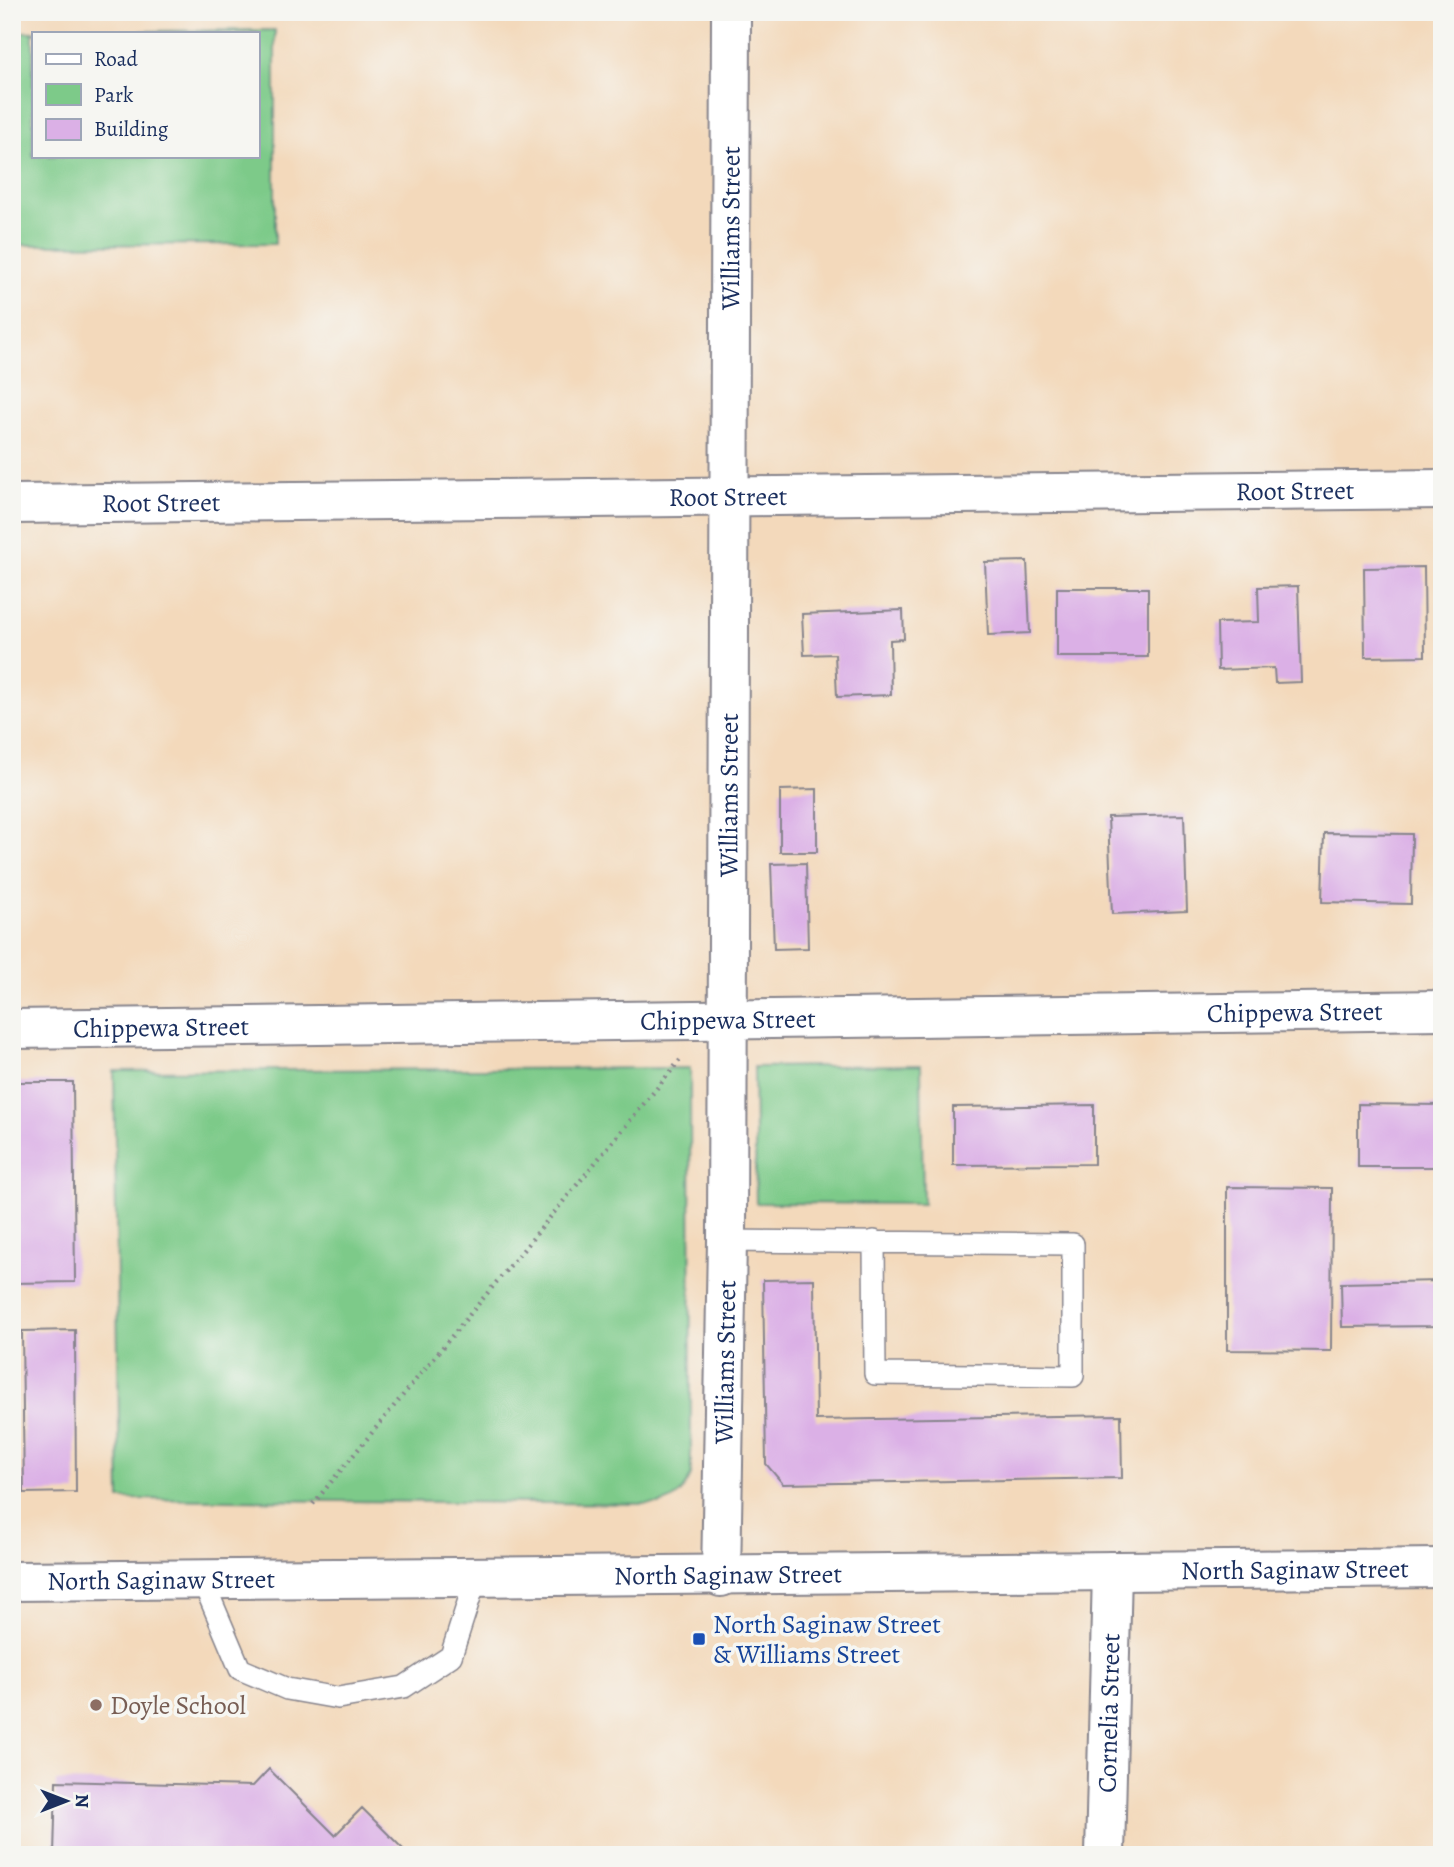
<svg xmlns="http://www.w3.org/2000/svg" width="1454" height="1867" viewBox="0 0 1454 1867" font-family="Alegreya,serif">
  <rect width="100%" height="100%" fill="#f6f6f2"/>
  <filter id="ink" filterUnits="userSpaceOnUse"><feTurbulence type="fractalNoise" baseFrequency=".0143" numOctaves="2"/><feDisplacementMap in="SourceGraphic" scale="14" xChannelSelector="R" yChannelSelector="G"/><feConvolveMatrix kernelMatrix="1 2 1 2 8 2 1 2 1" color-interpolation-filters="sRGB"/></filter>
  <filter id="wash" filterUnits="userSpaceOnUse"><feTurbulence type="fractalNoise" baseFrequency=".00686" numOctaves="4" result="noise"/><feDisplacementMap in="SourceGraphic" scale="28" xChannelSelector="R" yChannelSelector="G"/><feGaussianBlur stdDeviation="1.57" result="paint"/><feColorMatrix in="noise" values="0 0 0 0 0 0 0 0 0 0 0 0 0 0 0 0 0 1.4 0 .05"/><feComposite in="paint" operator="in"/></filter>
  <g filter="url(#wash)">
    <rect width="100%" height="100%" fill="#f3d9bb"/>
    <path fill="#7dca89" stroke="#4c7c74" stroke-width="2" fill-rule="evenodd" d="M275 30V244L12 245V32ZM33 33H257V156H33Z
      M921 1065 923 1204 756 1203 754 1067Z
      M690 1068 691 1475C683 1492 677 1500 659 1504L120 1499 114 1071Z"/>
    <g id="blocks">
      <path fill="#dbb0e6" d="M1027 561 1030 633 988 635 985 562Z
        M1424 567 1425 656 1365 657 1364 568Z
        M1298 586 1301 682 1275 683 1274 668 1218 670 1217 623 1259 622 1258 587Z
        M1057 588H1148V657H1057Z
        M903 610 904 639 890 640 891 695 837 697 835 654 804 655 802 614Z
        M817 789V852H780V790Z
        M1184 815 1187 911 1112 914 1108 817Z
        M1324 833 1412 834 1411 904 1322 902Z
        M806 863 808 948 774 949 771 864Z
        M12 1082H73L75 1282 12 1283Z
        M1358 1104 1442 1105V1167H1358Z
        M1094 1105V1164L953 1165V1107Z
        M1227 1187 1332 1188 1331 1351 1227 1350Z
        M814 1279 816 1420 1121 1415 1122 1478 783 1484 766 1464 763 1280Z
        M1440 1281 1441 1326 1342 1327 1341 1283Z
        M75 1330 76 1492 24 1493 22 1331Z
        M269 1769 335 1835 362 1808 409 1855H54L56 1781 253 1786Z"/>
    </g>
  </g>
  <g filter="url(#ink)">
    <use href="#blocks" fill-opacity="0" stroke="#87848c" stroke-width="2"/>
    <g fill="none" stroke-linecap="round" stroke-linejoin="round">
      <g stroke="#87848c" stroke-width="24">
        <path id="lane" d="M727 1241 1073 1244V1376L875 1374 874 1241
          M202 1579 240 1669 287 1689 338 1698 404 1687 451 1656 476 1578"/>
      </g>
      <g stroke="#87848c" stroke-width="42">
        <g id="street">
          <path id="s1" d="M12 504 1442 489"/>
          <path id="s2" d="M12 1029 1442 1010"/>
          <path id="s3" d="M721 1577 727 1241 731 12"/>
          <path id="s4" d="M1105 1855 1112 1571"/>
        </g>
      </g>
      <g stroke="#87848c" stroke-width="42">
        <g id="secondary">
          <path id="s5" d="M12 1581 1442 1568"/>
        </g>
      </g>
      <path stroke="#87848c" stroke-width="4.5" stroke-dasharray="2 5" stroke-linecap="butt" d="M313 1504 681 1059"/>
      <use href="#lane" stroke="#fff" stroke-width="21"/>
      <use href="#street" stroke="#fff" stroke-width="38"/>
      <use href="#secondary" stroke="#fff" stroke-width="38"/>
    </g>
  </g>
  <rect fill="#1a4fb4" stroke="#f6f6f2" stroke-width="2.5" x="692" y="1632" width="14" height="14" rx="3.5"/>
  <circle fill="#8d6e63" stroke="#f6f6f2" stroke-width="2.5" cx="96" cy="1705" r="7"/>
  <g text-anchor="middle" stroke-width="7" stroke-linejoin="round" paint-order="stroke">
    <g font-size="26" fill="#1b2f5e" stroke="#f6f6f2">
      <text dy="9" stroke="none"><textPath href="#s3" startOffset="1349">Williams Street</textPath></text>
      <text dy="9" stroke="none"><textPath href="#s1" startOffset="1283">Root Street</textPath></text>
      <text dy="9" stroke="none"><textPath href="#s1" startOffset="716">Root Street</textPath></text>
      <text dy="9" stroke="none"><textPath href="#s1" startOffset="149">Root Street</textPath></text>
      <text dy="9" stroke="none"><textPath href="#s3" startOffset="782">Williams Street</textPath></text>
      <text dy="9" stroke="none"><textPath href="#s2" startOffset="1283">Chippewa Street</textPath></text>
      <text dy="9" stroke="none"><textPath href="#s2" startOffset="716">Chippewa Street</textPath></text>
      <text dy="9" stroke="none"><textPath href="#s2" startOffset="149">Chippewa Street</textPath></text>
      <text dy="9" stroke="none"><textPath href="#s3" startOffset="215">Williams Street</textPath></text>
      <text dy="9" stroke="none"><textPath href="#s5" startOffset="1283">North Saginaw Street</textPath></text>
      <text dy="9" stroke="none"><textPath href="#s5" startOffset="716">North Saginaw Street</textPath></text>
      <text dy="9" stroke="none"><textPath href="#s5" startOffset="149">North Saginaw Street</textPath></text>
      <text dy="9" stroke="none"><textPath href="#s4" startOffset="142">Cornelia Street</textPath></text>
    </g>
    <g font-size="26" fill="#164399" stroke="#f6f6f2" text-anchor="start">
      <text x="713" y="1633">North Saginaw Street<tspan x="713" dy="30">&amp; Williams Street</tspan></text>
    </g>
    <g font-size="26" fill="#785e54" stroke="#f6f6f2" text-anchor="start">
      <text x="110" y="1714">Doyle School</text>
    </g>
  </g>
  <rect width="1454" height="1867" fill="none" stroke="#f6f6f2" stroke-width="42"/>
  <rect x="32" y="32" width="228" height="126" fill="#f6f6f2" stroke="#9ea6b7" stroke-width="2"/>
  <rect x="46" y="54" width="35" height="10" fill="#ffffff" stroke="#9ea6b7" stroke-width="2"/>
  <text x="94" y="66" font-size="21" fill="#1b2f5e">Road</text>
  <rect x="46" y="84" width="35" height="21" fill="#7dca89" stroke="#9ea6b7" stroke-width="2"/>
  <text x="94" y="102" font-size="21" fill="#1b2f5e">Park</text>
  <rect x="46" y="119" width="35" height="21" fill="#dbb0e6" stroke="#9ea6b7" stroke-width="2"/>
  <text x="94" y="136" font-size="21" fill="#1b2f5e">Building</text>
  <g transform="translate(66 1801) rotate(90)" stroke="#f6f6f2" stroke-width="5" paint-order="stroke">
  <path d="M0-5L12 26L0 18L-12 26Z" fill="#1b2f5e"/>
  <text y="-10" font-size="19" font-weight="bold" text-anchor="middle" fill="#1b2f5e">N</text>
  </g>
</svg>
